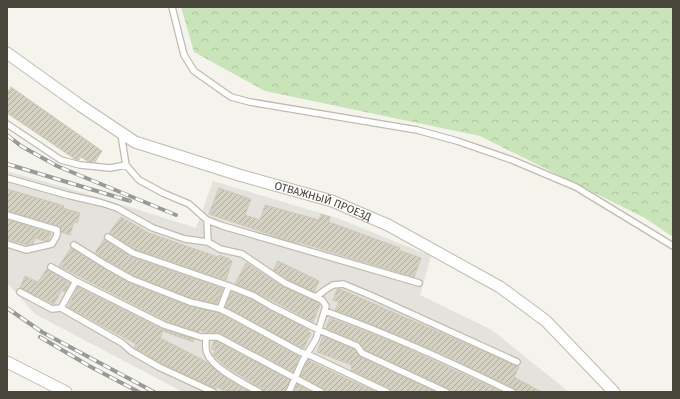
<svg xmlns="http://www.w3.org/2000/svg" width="680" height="399" viewBox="0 0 680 399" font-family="'Fira Sans',sans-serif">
  <defs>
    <pattern id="forest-crowns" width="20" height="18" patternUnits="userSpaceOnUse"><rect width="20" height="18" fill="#c9e4b9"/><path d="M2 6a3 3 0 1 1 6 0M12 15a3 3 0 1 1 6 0" fill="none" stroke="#aec5a0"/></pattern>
    <pattern id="building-hatch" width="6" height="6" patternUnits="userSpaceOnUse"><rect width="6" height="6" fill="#d5d1c2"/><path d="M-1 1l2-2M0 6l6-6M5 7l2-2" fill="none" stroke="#afab9f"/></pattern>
  </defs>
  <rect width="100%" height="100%" fill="#f4f3ec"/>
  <path fill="#e4e2dd" d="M7 171 98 197 196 228 213 181 337 218 431 256 420 295 492 330 569 392H183L35 314 7 283Z"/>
  <path fill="url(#forest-crowns)" d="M181 7H673V237L645 218 480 136 265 91 194 52Z"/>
  <path fill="url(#building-hatch)" stroke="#cfc9b6" d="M11 87 102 151 95 162H89L81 157 79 160 75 159 7 113V93Z
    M219 188 251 199 245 215 260 220 265 205 319 220 321 214 330 217 329 222 400 248 399 250 421 258 414 277 298 242 296 243 209 214Z
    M7 189 58 204 64 206 63 208 80 213 77 223 74 222 70 235 61 232V228L58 226 7 211Z
    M121 217 149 233 218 257 219 255 230 259 229 260 232 261 226 280 135 249 109 233Z
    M7 219 51 233 48 241H45L35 238 33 244 27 245 7 239Z
    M104 239 131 257 223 289 217 304 191 298 133 275 108 261 95 253Z
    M71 248 129 283 188 306 219 313 300 357 293 372 220 333H207L199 330 198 332 166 321 59 266Z
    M278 261 319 281 314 292 287 279 273 270Z
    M246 263 283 287 319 303 320 305 313 322 256 292 235 284Z
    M47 269 70 283 65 292 62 290 54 304 20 288 25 276 38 282Z
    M78 287 162 329 194 339 193 342 163 331 160 338 209 363 227 379 250 392H226L217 387 216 389 161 363 134 348 136 344 68 307Z
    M337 289H340L519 367 514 377 542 392H516L514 388 445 355 398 335 335 310 339 302 333 300Z
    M231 292 252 300 309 330 308 331 311 333 304 348 299 347 225 307Z
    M330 318 395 343 502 392H450L448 388 365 350 359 342 326 328Z
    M323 336 354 349 360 357 436 392H391L389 388 351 370 352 365 317 352Z
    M214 341H217L290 380 285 392H263L261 388 225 366 213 355 215 350 211 349Z
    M308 360 347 379 377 392H325L323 388 300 376Z
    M297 384 312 392H294Z"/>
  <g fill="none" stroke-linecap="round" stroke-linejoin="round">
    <g stroke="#bfbcaf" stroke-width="8">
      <path id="lane" d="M172 7 184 55 194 71 231 97 250 102 417 130 457 141 512 160 576 187 673 246
        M7 124 61 160 80 165 110 168 126 165
        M121 134 126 165 139 180 163 193 189 204 207 220 223 226 419 283
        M7 178 67 195 102 203 117 208 153 228 185 239 208 242
        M7 215 57 230V235L52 244 26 250 7 244
        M207 220 208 242 220 249 242 254 285 283 322 300 326 306 316 339 302 362 289 392
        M108 237 133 253 229 286 220 309
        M74 245 106 265 131 279 190 302 220 309 234 316 300 352 307 354 387 392
        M51 267 76 281 61 308 122 343 131 351 159 367 213 392
        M76 281 164 325 201 337H218L321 392
        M229 286 254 296 271 306 319 330 357 346 362 353 446 392
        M20 292 52 309 61 308
        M316 297 325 290 333 285 343 284 372 296 517 362
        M325 311C389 334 451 362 512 392
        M206 338C206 343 205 349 207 353 212 368 245 384 259 392"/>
    </g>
    <g stroke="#bfbcaf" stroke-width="13">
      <g id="street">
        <path id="s1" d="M7 53 81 106 135 142 239 175 332 201 388 225 500 287 546 321 614 392"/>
        <path d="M7 362 66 392"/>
      </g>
    </g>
    <use href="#lane" stroke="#fff" stroke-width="5.5"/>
    <use href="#street" stroke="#fff" stroke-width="11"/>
    <g stroke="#999" stroke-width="4">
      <path id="rail" d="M7 135 21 146 57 166 176 215
        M7 164 130 201
        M7 308 42 332 154 392
        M40 337 91 367 139 392"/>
    </g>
    <use href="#rail" stroke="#fff" stroke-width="2.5" stroke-dasharray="8" stroke-linecap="butt"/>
  </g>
  <g text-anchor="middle" stroke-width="3.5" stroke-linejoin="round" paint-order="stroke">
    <g font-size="11" fill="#48453a" stroke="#fff">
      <text dy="4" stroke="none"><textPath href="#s1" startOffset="353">ОТВАЖНЫЙ ПРОЕЗД</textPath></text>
    </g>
  </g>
  <rect width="680" height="399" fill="none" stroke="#48453a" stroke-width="16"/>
</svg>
